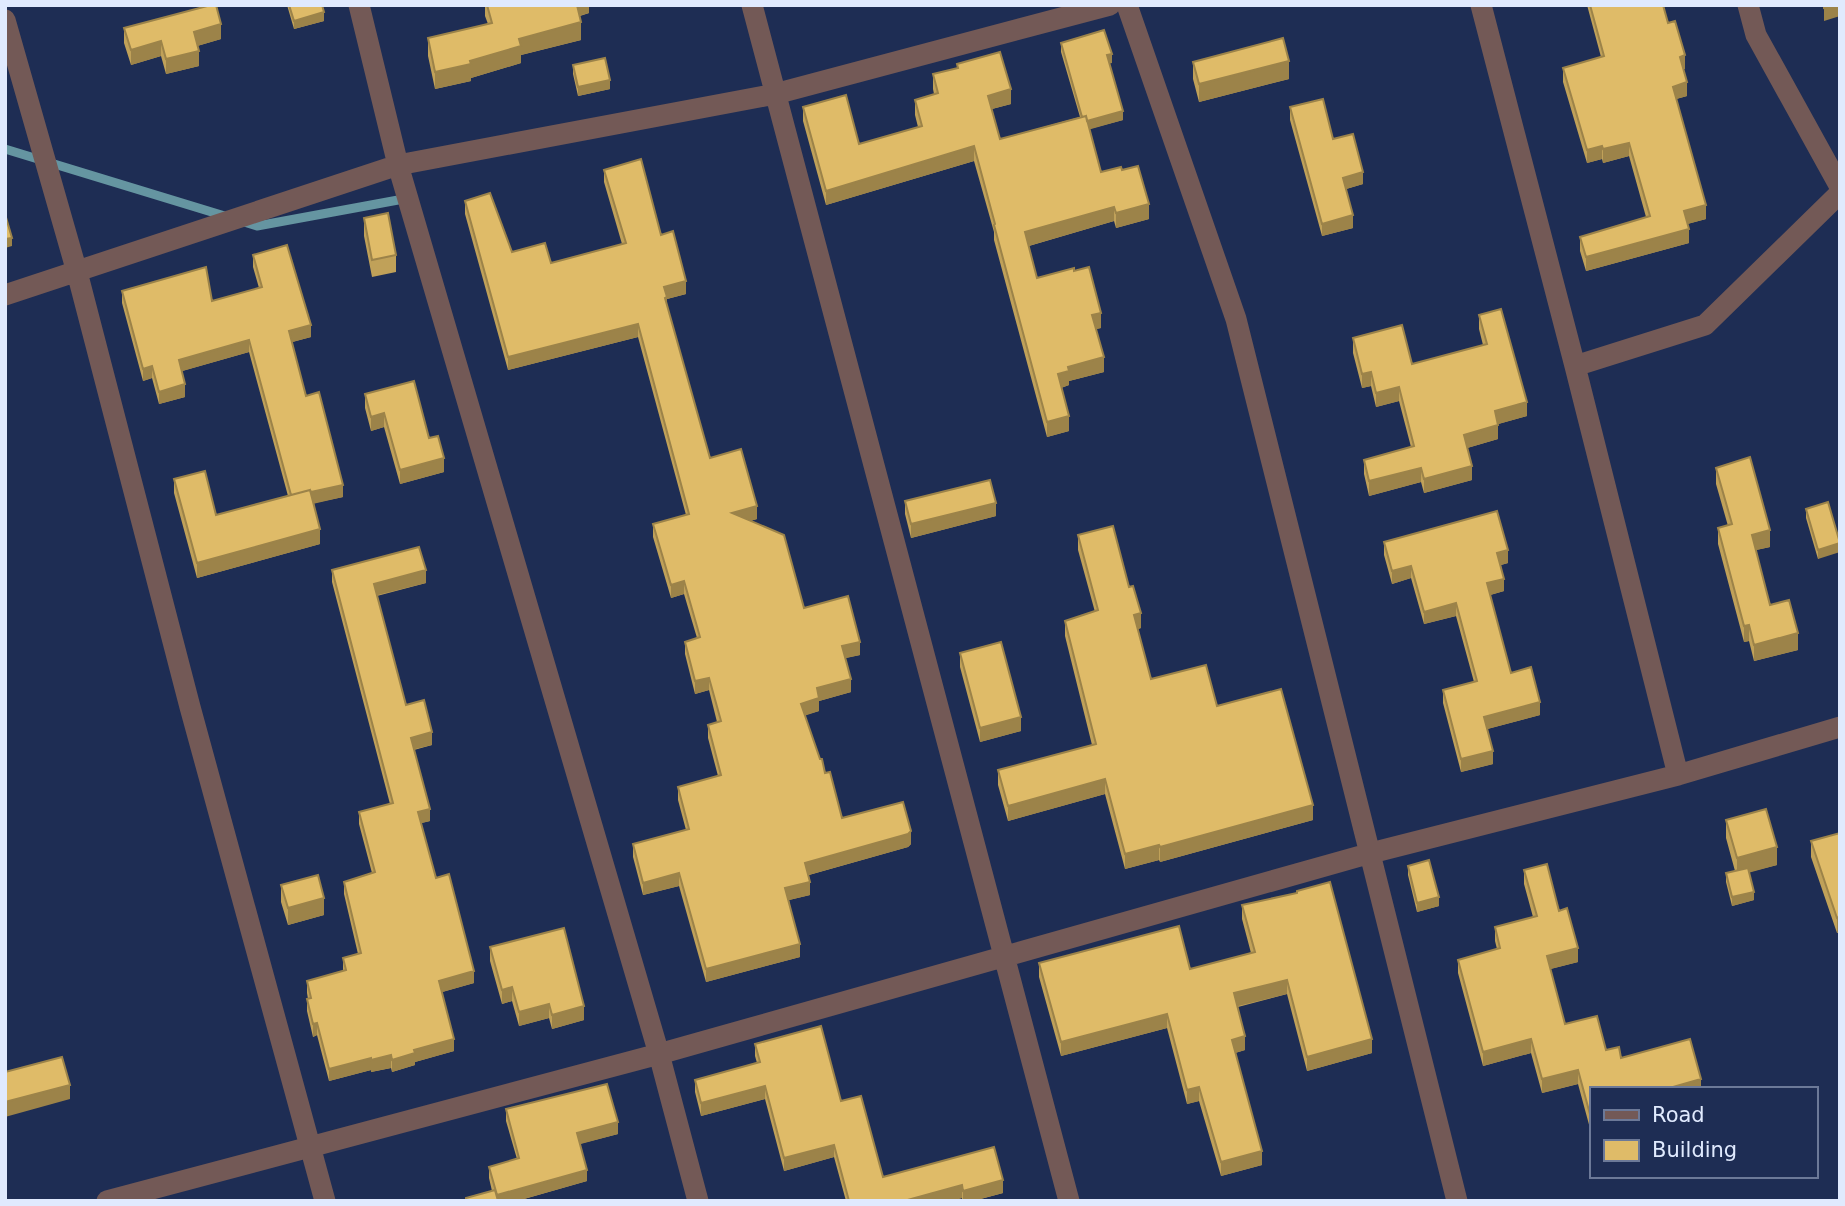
<svg xmlns="http://www.w3.org/2000/svg" width="1845" height="1206" viewBox="0 0 1845 1206" font-family="'DejaVu Sans',sans-serif">
  <rect width="100%" height="100%" fill="#1e2d54"/>
  <g fill="none" stroke-linecap="round" stroke-linejoin="round">
    <path stroke="#6595a1" stroke-width="9" d="M5 149 228 217
      M241 221 257 226 409 198"/>
    <path stroke="#735956" stroke-width="21" d="M359 5 398 165 659 1054 698 1201
      M752 5 1069 1201
      M1127 5 1236 319 1457 1201
      M1481 5 1575 366 1678 775
      M1748 5 1756 35 1840 187
      M5 20 77 272 190 707 325 1201
      M5 295 398 165 775 94 1110 5
      M1575 366 1705 325 1840 193
      M107 1201 659 1054 1371 853 1678 775 1840 727"/>
  </g>
  <path fill="#c0a159" d="M287 5H322L324 21 294 29Z
    M485 5H589V13L580 16 581 40 521 55V63L471 78V81L435 89 428 56V38L488 24 485 16Z
    M1587 5H1663L1668 23 1685 69H1683L1687 96 1676 99 1706 219 1687 224 1689 243 1586 271 1580 251V237L1646 217 1629 156 1603 163 1602 159 1587 163 1563 82V68L1601 57Z
    M124 28 221 39 197 46 199 66 166 74 161 56 131 65 124 43Z
    M1061 43 1112 63H1109L1123 120 1089 129 1101 172 1122 170 1149 219 1116 228 1114 221 1029 246 1037 278 1101 328 1096 329 1104 372 1069 381V385L1061 388 1069 431 1047 437 994 240V232L974 161 826 205 803 121V107L859 144 918 127 915 115V100L934 94 933 89V74L957 68V64L1011 104 992 109 1000 139 1080 117 1061 52Z
    M1193 62 1289 79 1199 102 1193 79Z
    M573 65 610 89 578 96 573 74Z
    M1290 107 1333 139 1363 184 1346 189 1353 228 1322 236 1290 120Z
    M604 170 661 235 686 294 667 299V305L710 458 757 519 750 521 804 608 860 655 845 658 851 692 819 701V711L805 715 820 759 842 818 911 844 908 847 809 875 810 895 789 900 800 957 706 982 679 886 643 895 633 857V844L686 830 678 800V787L718 776 708 738V725L717 722 709 690 695 694 685 654V642L697 638 684 594 671 598 653 537V524L686 515 638 337 508 370 465 214V201L512 252 551 263 622 244 604 182Z
    M364 218 396 255V272L372 277 364 236Z
    M253 255 311 337 292 342 306 396 343 497 314 503 320 544 197 578 174 493V479L216 515 288 496 249 352 182 371 185 397 159 404 152 378 143 381 122 303V291L212 301 259 288 253 267Z
    M1479 315 1527 416 1498 424V439L1467 448 1472 480 1424 493 1421 482 1369 496 1364 474V460L1411 447 1399 401 1376 407 1371 386 1362 388 1353 353V338L1412 364 1483 345 1479 329Z
    M365 394 429 438 444 472 400 484 384 427 371 431 365 408Z
    M1716 468 1770 547 1756 550 1770 605 1798 650 1754 661 1749 641 1744 642 1718 544V528L1728 526 1716 484Z
    M905 501 996 516 911 538 905 514Z
    M1806 509 1840 541 1818 559 1806 518Z
    M1078 535 1141 628 1138 629 1151 679 1217 706 1313 820 1160 862 1159 860 1125 869 1105 794 1008 821 998 785V770L1092 745 1065 636V621L1095 612 1078 550Z
    M1384 542 1508 563 1501 565 1504 591 1490 595 1511 673 1540 715 1487 729 1493 764 1461 772 1443 703V690L1474 682 1456 616 1424 624 1411 578 1392 584 1384 555Z
    M332 570 426 583 377 596 406 705 432 745 414 750 430 821 421 823 436 878 474 983 442 992 454 1051 415 1062V1065L392 1072 391 1068 371 1072V1070L329 1081 317 1035 313 1037 307 1011V999H308L307 993V981L343 971V958L358 954 344 894V882L372 873 359 824V812L390 804 332 582Z
    M960 653 1021 731 980 742 960 667Z
    M1726 820 1777 865 1749 872 1754 900 1732 906 1726 882V873L1735 871 1726 838Z
    M1840 833V932L1837 933 1811 857V841Z
    M1408 866 1439 906 1417 912 1408 875Z
    M1524 870 1559 911 1578 962 1550 969 1565 1024 1606 1050 1621 1058 1701 1089H1591V1132L1578 1084 1542 1093 1531 1053 1483 1066 1458 973V960L1497 949 1495 941V927L1533 917 1524 884Z
    M281 885 324 915 288 925 281 902Z
    M1242 905 1372 1053 1307 1071 1287 994 1238 1007 1245 1050 1235 1053 1262 1165 1221 1176 1199 1101 1187 1104 1167 1028 1061 1056 1039 977V963L1190 969 1251 953 1242 919Z
    M490 947 584 1020 552 1029 549 1018 519 1026 512 1001 502 1004 490 961Z
    M755 1044 841 1101 883 1177 1003 1193 973 1201H962V1198L950 1201H846L834 1157 784 1171 765 1099 701 1116 695 1092V1080L757 1063 755 1056Z
    M506 1109 618 1134 579 1144 587 1181 517 1201H466V1198L492 1191 489 1178V1167L517 1159 506 1121Z"/>
  <path fill="#9c8349" d="M575 5H589V13L575 17Z
    M1834 5H1840V16L1824 21V8Z
    M324 12V21L294 29V21Z
    M581 22V40L521 55V63L471 78V81L435 89V72L470 61 519 39Z
    M221 24V39L194 47V32Z
    M161 41V56L131 65V50Z
    M199 51V66L166 74V59Z
    M1112 54V63L1107 64V55Z
    M1685 55V69L1680 70V57Z
    M1289 61V79L1199 102V84Z
    M610 80V89L578 96V87Z
    M1687 82V96L1673 100V87Z
    M1011 89V104L988 110V96Z
    M1123 111V120L1084 131V122Z
    M1629 143V156L1603 163V149Z
    M974 146V161L826 205V191Z
    M1602 146V159L1587 163V150Z
    M1363 172V184L1343 190V178Z
    M1149 204V219L1116 228V213Z
    M1706 205V219L1684 225V211Z
    M1114 207V221L1025 247V232Z
    M1353 215V228L1322 236V224Z
    M1689 229V243L1586 271V257Z
    M12 238V246L5 248V239Z
    M686 281V294L667 299V310L664 287Z
    M1101 313V328L1092 330V315Z
    M638 324V337L508 370V357Z
    M311 325V337L289 343V331Z
    M249 340V352L179 372V360Z
    M1104 357V372L1069 381V385L1058 389V374L1068 367Z
    M152 366V378L143 381V369Z
    M1371 372V386L1362 388V374Z
    M185 384V397L159 404V392Z
    M1399 387V401L1376 407V393Z
    M1527 402V416L1495 425V411Z
    M384 413V427L371 431V417Z
    M1069 416V431L1047 437V422Z
    M1498 425V439L1464 449V435Z
    M444 458V472L400 484V470Z
    M1472 466V480L1424 493V479Z
    M1421 468V482L1369 496V481Z
    M343 485V497L291 509V497Z
    M996 503V516L911 538V524Z
    M757 506V519L732 526V513Z
    M320 529V544L197 578V563Z
    M1770 530V547L1752 551V535Z
    M1840 543V552L1818 559V550Z
    M1508 550V563L1497 566V553Z
    M1411 566V578L1392 584V571Z
    M426 570V583L374 596V584Z
    M1504 579V591L1487 596V583Z
    M684 581V594L671 598V585Z
    M1456 603V616L1424 624V612Z
    M1141 613V628L1134 630V615Z
    M1749 625V641L1744 642V626Z
    M1798 633V650L1754 661V645Z
    M860 642V655L842 659V646Z
    M709 678V690L695 694V681Z
    M851 679V692L819 701V711L801 717V704L817 688Z
    M1540 702V715L1484 730V717Z
    M1021 717V731L980 742V728Z
    M432 732V745L411 750V738Z
    M1493 751V764L1461 772V759Z
    M1105 779V794L1008 821V806Z
    M1313 805V820L1160 862V847Z
    M430 809V821L418 824V812Z
    M911 831V844L908 847 805 876V863Z
    M1159 845V860L1125 869V854Z
    M1777 847V865L1737 876V858Z
    M679 873V886L643 895V883Z
    M810 882V895L785 901V888Z
    M1754 892V900L1732 906V897Z
    M1439 897V906L1417 912V903Z
    M324 898V915L288 925V908Z
    M1840 917V932L1837 933V918Z
    M800 944V957L706 982V969Z
    M1578 948V962L1547 970V956Z
    M474 971V983L439 993V981Z
    M1287 980V994L1234 1007V993Z
    M512 987V1001L502 1004V990Z
    M549 1004V1018L519 1026V1012Z
    M584 1006V1020L552 1029V1015Z
    M1167 1014V1028L1061 1056V1042Z
    M317 1023V1035L313 1037V1024Z
    M1245 1036V1050L1232 1054V1040Z
    M454 1039V1051L415 1062V1065L392 1072V1060L414 1050Z
    M1372 1039V1053L1307 1071V1057Z
    M1531 1039V1053L1483 1066V1052Z
    M391 1055V1068L371 1072V1060Z
    M371 1058V1070L329 1081V1069Z
    M1578 1070V1084L1542 1093V1079Z
    M1701 1079V1089H1666Z
    M70 1085V1099L5 1117V1102Z
    M765 1086V1099L701 1116V1103Z
    M1199 1087V1101L1187 1104V1090Z
    M618 1122V1134L577 1145V1133Z
    M834 1145V1157L784 1171V1158Z
    M1262 1151V1165L1221 1176V1162Z
    M587 1170V1181L517 1201H497V1195Z
    M1003 1180V1193L973 1201H963V1191Z
    M962 1185V1198L950 1201H904Z"/>
  <path fill="#dfbb68" stroke="#9c8349" stroke-width="2" d="M211 5H216L221 24 194 32 199 51 166 59 161 41 131 50 124 28Z
    M289 5H322L324 12 294 21Z
    M487 5H577L581 22 519 39 521 46 470 61 471 64 435 72 428 38 492 23Z
    M1590 5H1663L1668 23 1675 21 1685 55 1680 57 1687 82 1673 87 1706 205 1684 211 1689 229 1586 257 1580 237 1650 216 1629 143 1603 149 1602 146 1587 150 1563 68 1604 56Z
    M1824 5H1834L1824 8Z
    M1104 30 1112 54 1107 55 1123 111 1087 121 1086 116 1082 117 1061 43Z
    M1283 38 1289 61 1199 84 1193 62Z
    M1000 52 1011 89 988 96 1000 139 1086 116 1101 172 1121 167 1122 170 1138 166 1149 204 1116 213 1114 207 1025 232 1037 278 1074 268V271L1089 267 1101 313 1092 315 1104 357 1068 367 1069 371 1058 374 1069 416 1047 422 994 225 995 224 974 146 826 191 803 107 846 95 859 144 922 126 915 100 938 93 933 74 958 68 957 64Z
    M605 58 610 80 578 87 573 65Z
    M1323 99 1333 139 1353 134 1363 172 1343 178 1353 215 1322 224 1290 107Z
    M641 159 661 235 673 231 686 281 664 287 667 297 665 298 710 458 741 449 757 506 732 513 784 535 804 608 848 596 860 642 842 646 851 679 817 688 819 698 801 704 820 759H822L825 773 830 772 842 818 903 802 911 831 908 834 805 863 810 882 785 888 800 944 706 969 679 873 643 883 633 844 689 829 678 787 721 775 708 725 721 721 709 678 695 681 685 642 700 637 684 581 671 585 653 524 689 514 638 324 508 357 465 201 490 193 512 252 545 243 551 263 626 243 604 170Z
    M388 213 396 255 372 260 364 218Z
    M5 214 12 238 5 239Z
    M287 245 311 325 289 331 306 396 319 392 343 485 311 492 310 490 291 495 249 340 179 360 185 384 159 392 152 366 143 369 122 291 206 267 212 301 262 287 253 255Z
    M1501 309 1527 402 1495 411 1498 425 1464 435 1472 466 1424 479 1421 468 1369 481 1364 460 1414 446 1399 387 1376 393 1371 372 1362 374 1353 338 1402 325 1412 364 1487 344 1479 315Z
    M414 381 429 438 438 436 444 458 400 470 384 413 371 417 365 394Z
    M1750 457 1770 530 1752 535 1770 605 1789 600 1798 633 1754 645 1749 625 1744 626 1718 528 1732 524 1716 468Z
    M205 471 216 515 310 490 320 529 197 563 174 479Z
    M990 480 996 503 911 524 905 501Z
    M1828 502 1840 543 1818 550 1806 509Z
    M1497 511 1508 550 1497 553 1504 579 1487 583 1511 673 1531 667 1540 702 1484 717 1493 751 1461 759 1443 690 1477 681 1456 603 1424 612 1411 566 1392 571 1384 542Z
    M1113 526 1129 587 1133 586 1141 613 1134 615 1151 679 1206 665 1217 706 1281 689 1313 805 1160 847 1159 845 1125 854 1105 779 1008 806 998 770 1096 744 1065 621 1098 610 1078 535Z
    M419 547 426 570 374 584 406 705 424 700 432 732 411 738 430 809 418 812 436 878 449 874 474 971 439 981 454 1039 414 1050 415 1053 392 1060 391 1055 371 1060V1058L329 1069 317 1023 313 1024 307 999 311 998 307 981 346 970 343 958 361 953 344 882 375 872 359 812 393 803 332 570Z
    M1001 642 1021 717 980 728 960 653Z
    M1766 809 1777 847 1737 858 1726 820Z
    M1840 833V917L1837 918 1811 841Z
    M1429 860 1439 897 1417 903 1408 866Z
    M1547 864 1559 911 1567 908 1578 948 1547 956 1565 1024 1597 1016 1606 1050 1619 1047 1621 1058 1690 1039 1701 1079 1666 1089H1591V1118L1578 1070 1542 1079 1531 1039 1483 1052 1458 960 1500 948 1495 927 1537 916 1524 870Z
    M1748 868 1754 892 1732 897 1726 873Z
    M318 875 324 898 288 908 281 885Z
    M1330 882 1372 1039 1307 1057 1287 980 1234 993 1245 1036 1232 1040 1262 1151 1221 1162 1199 1087 1187 1090 1167 1014 1061 1042 1039 963 1179 926 1190 969 1255 952 1242 905 1297 893V891Z
    M564 928 584 1006 552 1015 549 1004 519 1012 512 987 502 990 490 947Z
    M821 1026 841 1101 861 1096 883 1177 994 1147 1003 1180 963 1191 962 1185 904 1201H849L834 1145 784 1158 765 1086 701 1103 695 1080 760 1062 755 1044Z
    M62 1057 70 1085 5 1102V1072Z
    M607 1084 618 1122 577 1133 587 1170 497 1195 489 1167 519 1158 506 1109Z
    M495 1190 498 1201H466V1198Z"/>
  <rect width="1845" height="1206" fill="none" stroke="#e0eafe" stroke-width="14"/>
  <rect x="1590" y="1087" width="228" height="91" fill="#1e2d54" stroke="#6c7998" stroke-width="2"/>
  <rect x="1604" y="1110" width="35" height="10" fill="#735956" stroke="#6c7998" stroke-width="2"/>
  <text x="1652" y="1122" font-size="21" fill="#e0eafe">Road</text>
  <rect x="1604" y="1140" width="35" height="21" fill="#dfbb68" stroke="#6c7998" stroke-width="2"/>
  <text x="1652" y="1157" font-size="21" fill="#e0eafe">Building</text>
</svg>
